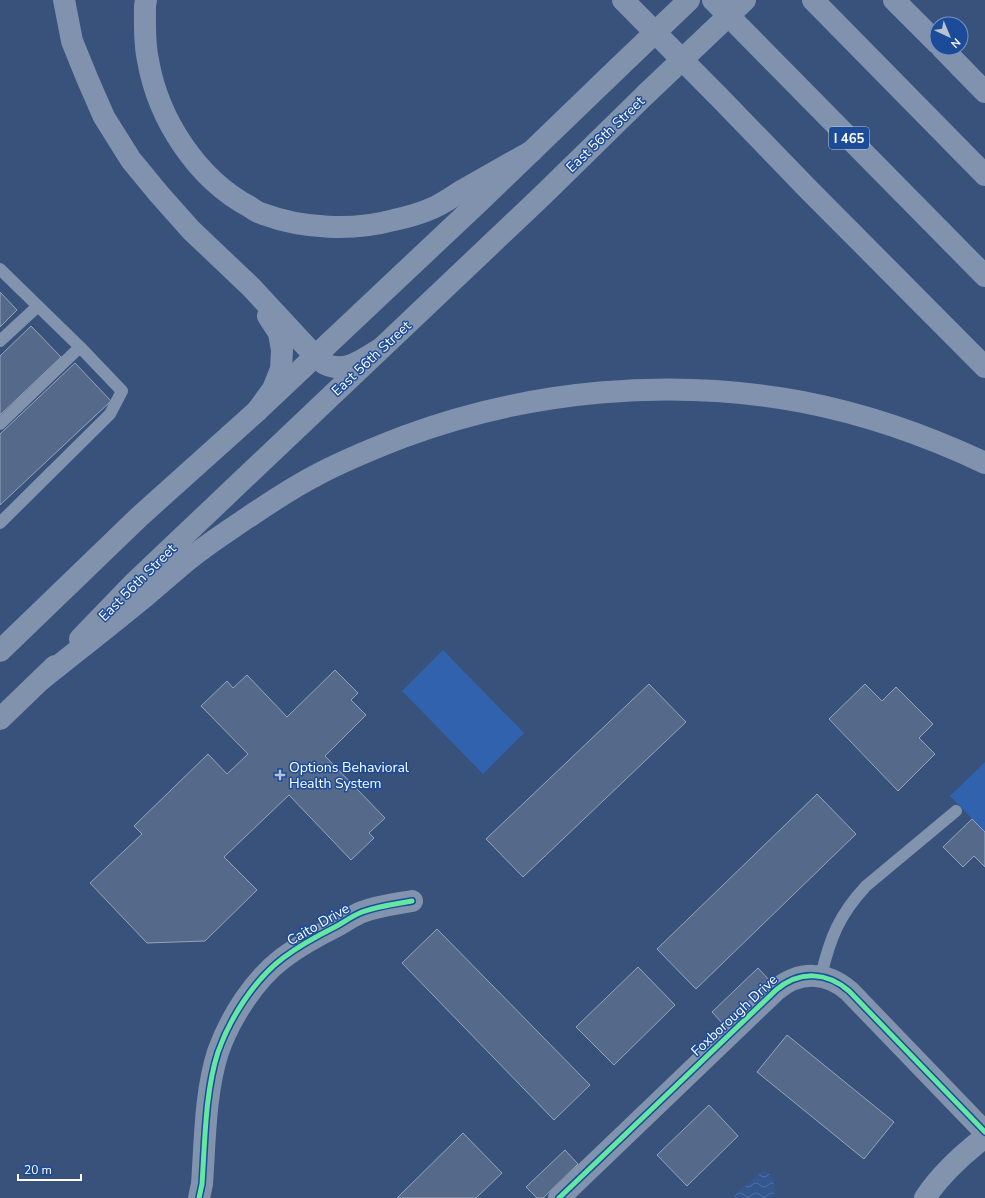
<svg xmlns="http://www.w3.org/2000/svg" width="985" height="1198" viewBox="0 0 985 1198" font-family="'Nunito Sans',sans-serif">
  <defs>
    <pattern id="water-waves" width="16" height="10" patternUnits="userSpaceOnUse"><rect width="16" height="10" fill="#34578f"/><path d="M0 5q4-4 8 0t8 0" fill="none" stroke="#5270a0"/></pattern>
  </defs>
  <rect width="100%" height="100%" fill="#38527c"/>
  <path fill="#3062ae" d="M443 650 524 733 483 774 402 691Z
    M985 762V832L950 796Z"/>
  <path fill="url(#water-waves)" d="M764 1170 773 1176 775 1192 772 1198H733L739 1191Z"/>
  <path fill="#556a8b" stroke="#96a4bb" d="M0 292 17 310 0 327Z
    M31 326 61 357 0 415V356Z
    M75 363 111 401 0 505V434Z
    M335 670 358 693 351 700 366 715 325 756 385 818 369 833 374 838 351 860 289 795 224 857 257 890 205 941 147 943 90 883 142 834 134 826 208 754 227 774 248 754 201 706 227 681 233 688 247 675 287 717Z
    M649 684 686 722 523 877 486 839Z
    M865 684 882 701 896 687 933 724 919 738 935 754 898 791 829 719Z
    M817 794 856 834 696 989 657 949Z
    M972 819 985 832V867L974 856 963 867 943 847Z
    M437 929 590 1085 554 1120 402 963Z
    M638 967 675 1005 614 1065 576 1027Z
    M758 968 770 981 724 1025 712 1012Z
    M787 1035 894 1122 864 1159 757 1072Z
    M709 1105 738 1136 687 1186 657 1155Z
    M463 1133 502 1173 476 1198H397Z
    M565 1150 578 1164 543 1198H537L526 1187Z"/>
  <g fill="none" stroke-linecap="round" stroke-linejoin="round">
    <path stroke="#8293ae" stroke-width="12" d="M0 269 80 347 122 391 110 414 0 523
      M0 341 38 306
      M0 424 80 347
      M821 976C830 938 839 915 866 886L956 811"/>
    <path stroke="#8293ae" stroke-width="22" d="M199 1198 202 1184C205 1142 205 1092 218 1052 230 1018 254 980 283 958 299 946 317 936 335 927 344 922 352 916 362 912 378 906 395 904 412 901
      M559 1198 776 990C800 970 827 972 849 991L985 1132
      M925 1198C940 1175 963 1154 985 1137"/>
    <path stroke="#8092ac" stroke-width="22" d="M80 639 135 582 545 193 646 94
      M0 651 139 517 257 411 481 200 619 67
      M0 719 55 666"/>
    <path stroke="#8092ad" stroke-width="22" d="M64 0 72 41 87 78 104 117 131 160 159 194 191 230 251 287 315 356C318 359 322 362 325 364 345 374 364 359 380 349
      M146 0 145 6C145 24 144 43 148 60 158 119 197 179 250 207 254 210 259 213 263 214 303 229 354 231 394 220 408 217 422 213 435 207 445 202 454 196 463 190 486 177 509 164 532 151
      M623 0 721 99 809 190 985 367
      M713 0 985 276
      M813 0 985 175
      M894 0 937 43
      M942 48 985 92
      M257 411 273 389 281 369 282 350 279 333 268 316
      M42 679C77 651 113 623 148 594 160 584 171 574 183 564 203 547 225 533 247 518 268 504 290 489 313 477 342 461 372 449 403 437 529 390 670 377 803 402 865 414 928 436 985 463"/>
    <path stroke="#8092ac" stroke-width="22" d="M619 67 689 0
      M646 94 745 0"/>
    <g stroke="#1b4b99" stroke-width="8">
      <path id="cycleway" d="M199 1198 202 1184C205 1142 205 1092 218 1052 230 1018 254 980 283 958 299 946 317 936 335 927 344 922 352 916 362 912 378 906 395 904 412 901
        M559 1198 776 990C800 970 827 972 849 991L985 1132"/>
    </g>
    <use href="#cycleway" stroke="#66e7a1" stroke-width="5"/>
  </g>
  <path fill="#b9c2d1" stroke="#1b4b99" stroke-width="1.5" d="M278 769h4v4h4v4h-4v4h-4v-4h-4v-4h4z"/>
  <g text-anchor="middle" stroke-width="3" stroke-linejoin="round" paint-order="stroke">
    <rect fill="#1b4b99" stroke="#bbc9e0" stroke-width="1" x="829" y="127" width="40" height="22" rx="3"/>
    <g font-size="13" font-weight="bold" fill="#fff">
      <text x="849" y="143">I 465</text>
    </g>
    <g font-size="14" fill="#fff" stroke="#1b4b99">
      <text transform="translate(605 134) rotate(-44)" y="5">East 56th Street</text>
      <text transform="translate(371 358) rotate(-43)" y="5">East 56th Street</text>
      <text transform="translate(137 582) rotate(-45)" y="5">East 56th Street</text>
      <text transform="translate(318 924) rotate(-30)" y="5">Caito Drive</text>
      <text transform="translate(734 1015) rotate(-43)" y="5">Foxborough Drive</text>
    </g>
    <g font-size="14" fill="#fff" stroke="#1b4b99" text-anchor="start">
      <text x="289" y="772">Options Behavioral<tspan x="289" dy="16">Health System</tspan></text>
    </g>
  </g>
  <g transform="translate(949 36) rotate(136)"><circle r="19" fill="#1b4b99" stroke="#7693c2"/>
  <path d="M0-3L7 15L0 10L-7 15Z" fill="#b9c2d1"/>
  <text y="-6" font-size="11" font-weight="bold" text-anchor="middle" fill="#ffffff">N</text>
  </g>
  <path d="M18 1174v6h63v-6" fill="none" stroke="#ffffff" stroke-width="2"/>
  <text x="24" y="1174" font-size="12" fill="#ffffff" stroke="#1b4b99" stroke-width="3" paint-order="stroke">20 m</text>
</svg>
